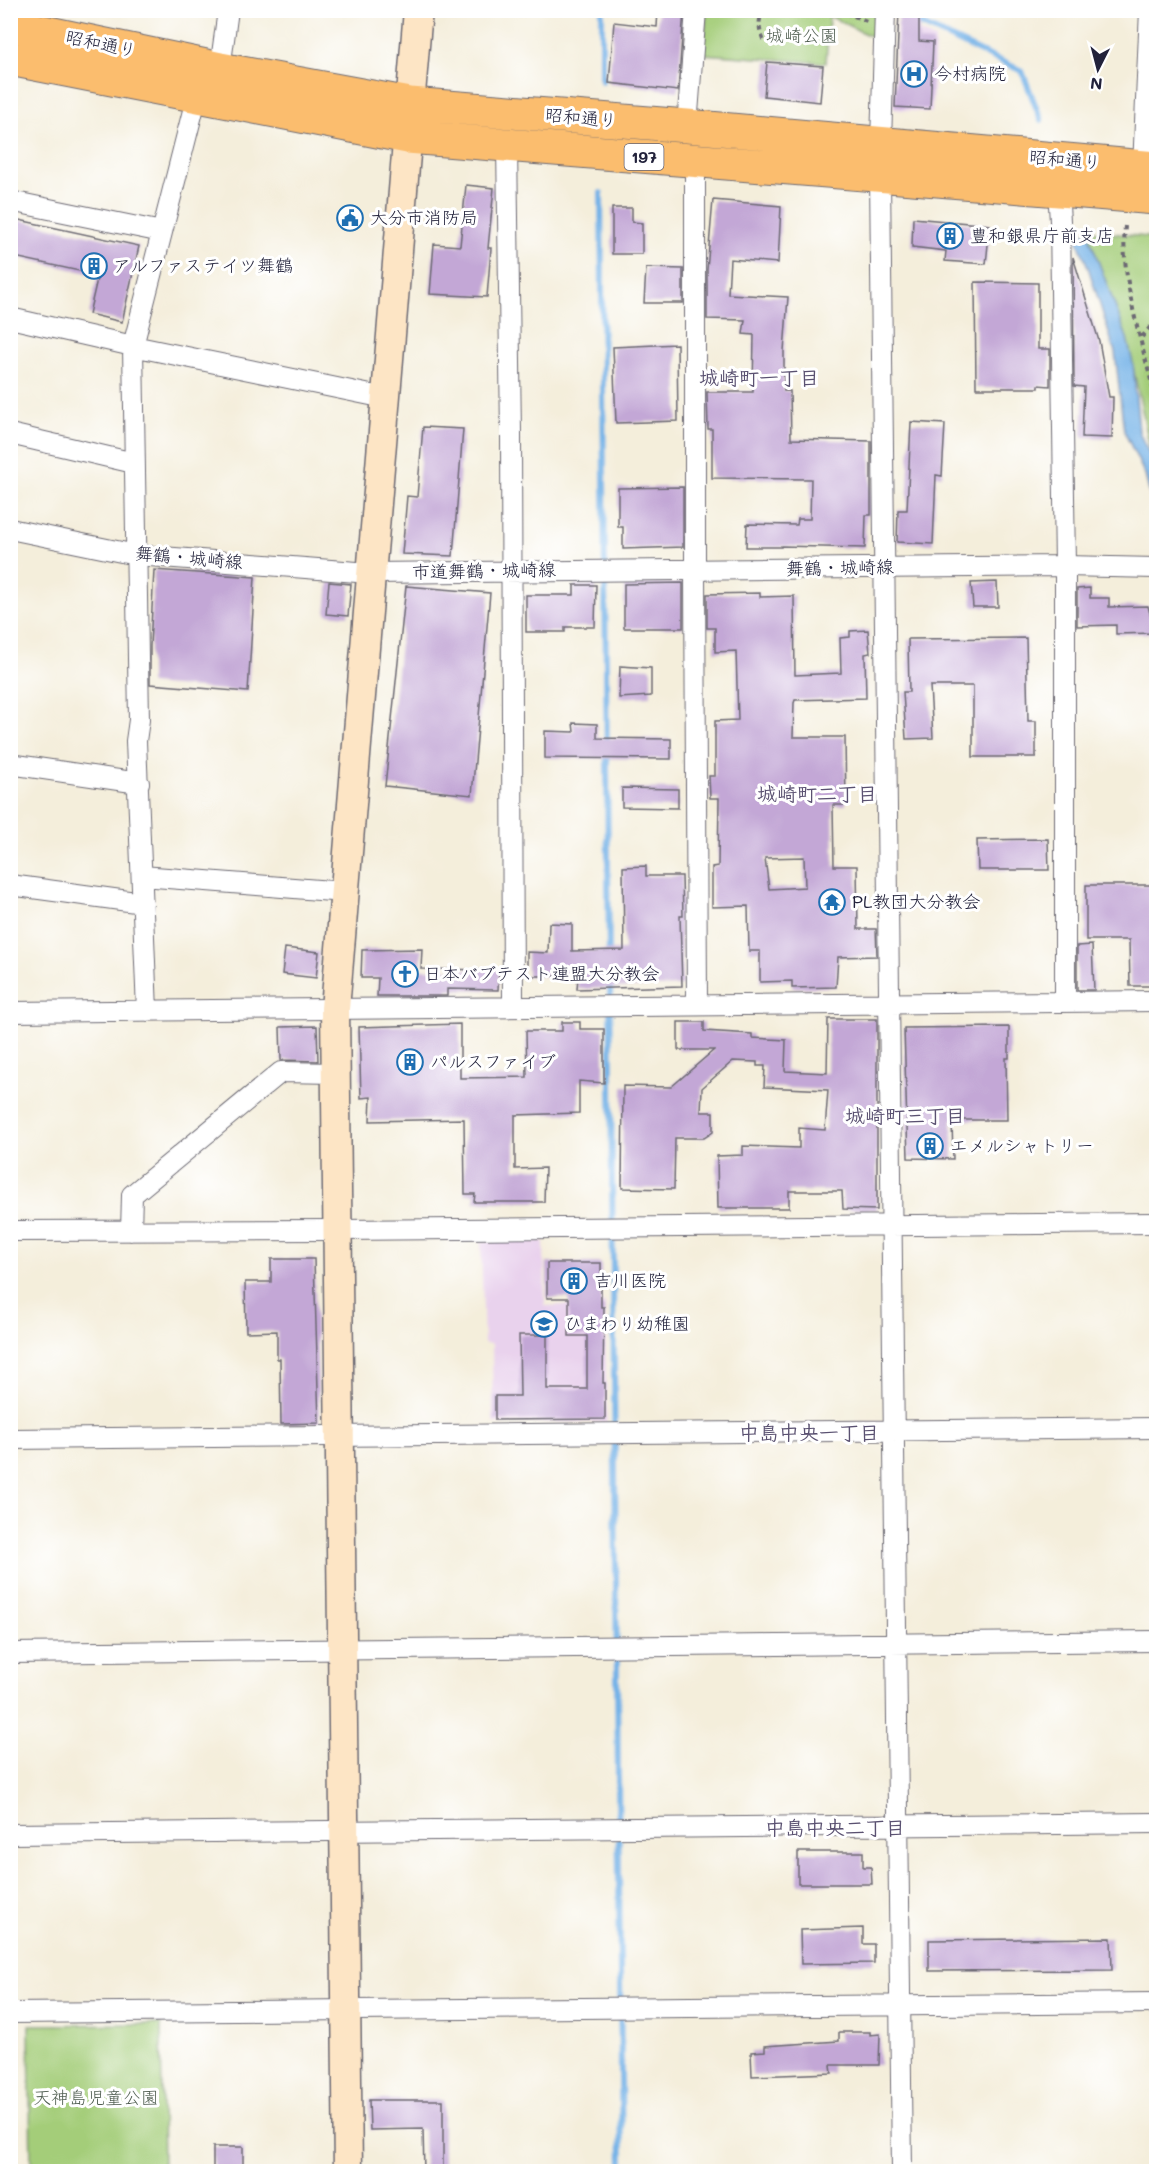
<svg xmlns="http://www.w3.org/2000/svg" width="1167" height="2182" viewBox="0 0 1167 2182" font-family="Mali,'Klee One',sans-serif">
  <rect width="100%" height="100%" fill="#fff"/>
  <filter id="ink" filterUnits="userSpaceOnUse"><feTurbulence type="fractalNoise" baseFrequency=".0167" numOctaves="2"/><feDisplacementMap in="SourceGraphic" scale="12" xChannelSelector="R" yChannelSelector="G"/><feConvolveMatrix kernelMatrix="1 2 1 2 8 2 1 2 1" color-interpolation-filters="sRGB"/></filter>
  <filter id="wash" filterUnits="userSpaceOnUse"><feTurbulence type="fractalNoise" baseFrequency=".008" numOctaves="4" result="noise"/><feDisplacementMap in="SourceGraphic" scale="24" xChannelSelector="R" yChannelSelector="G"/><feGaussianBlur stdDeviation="1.35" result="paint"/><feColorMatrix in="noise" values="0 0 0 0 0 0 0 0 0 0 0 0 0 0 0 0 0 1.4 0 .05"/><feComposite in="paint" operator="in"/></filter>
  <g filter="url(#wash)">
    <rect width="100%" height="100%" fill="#f4eedb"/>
    <path fill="#e9d2ed" d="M897 23 935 39 932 113 893 109Z
      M481 1241H544L545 1306 605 1303 607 1422 493 1423 492 1344 484 1343Z"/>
    <path fill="#a4cd79" stroke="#63785a" stroke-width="1.5" d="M867 10 875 14 874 38 829 16 826 63 703 54 707 11Z
      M1090 231 1156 238V477L1127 338 1090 239Z
      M161 2024 163 2171H31L29 2025Z"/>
    <path fill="#74b2e7" stroke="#4b6a91" stroke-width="1.5" d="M1077 232 1090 234V239L1127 338 1133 363 1139 432 1156 469V518L1145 475 1124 431 1115 352 1088 267 1076 237Z"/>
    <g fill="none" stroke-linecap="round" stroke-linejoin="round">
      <path stroke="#74b2e7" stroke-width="6" d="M602 10V81
        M890 10 1022 71 1041 120
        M601 193 609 958
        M610 980 622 2172"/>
    </g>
    <g id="blocks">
      <path fill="#c3a7d6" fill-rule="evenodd" d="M658 10H684L678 91 609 83 614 22 657 27Z
        M899 10H919V41L933 42 930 109 895 107Z
        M767 62 823 66 820 102 764 96Z
        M466 185 494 188 488 248H491L487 297 430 294 434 244 460 246Z
        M713 200 781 206 778 263 730 259 728 294 788 297 784 351V391H790L791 439 871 441V515H866L865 548 781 546V547H746L747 524 797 525 798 519H810L811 479 712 478V429H708L707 392H753L754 335 743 334 745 320 707 319V270Z
        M612 208H632V222L642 223V254H612Z
        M10 218 139 246 122 322 89 314 98 275 10 256Z
        M913 218 990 225 986 264 945 261 946 251 912 247Z
        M1073 257 1099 341 1109 397H1113L1112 438 1082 437 1084 387 1074 386Z
        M646 268 683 269V303H644Z
        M975 282 1038 283V349H1050V386L1038 385V388H976Z
        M677 344 678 421 616 423 613 347Z
        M911 422 945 424 942 476 936 475 933 544 897 542 898 510H907Z
        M423 427 463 429 453 556 402 554 407 496 417 497Z
        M683 487V547L623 549V527H618V488Z
        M154 570 255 577 248 692 150 684V646Z
        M329 582 351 584 348 616 326 614Z
        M997 582 998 607H973L971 583Z
        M683 583V628H624V584Z
        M574 585H596L595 627H565V632H526V595H574Z
        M406 586 490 593 472 795 385 786Z
        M1090 588V598H1109V607L1148 606 1155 633 1116 634V625L1077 626V589Z
        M760 593V597L794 596 795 675 841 673 840 638 850 637V631L868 630 870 653 865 654 866 698 795 700 794 703 793 737H845L846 805H833L834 866H857L858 929H876L877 956 838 957 836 987 792 988V981L760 982V951H749L748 906 712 907V867L718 866 719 798H710L709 776H715V721L738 720 736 651 715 652V628H707V594ZM804 857 805 887 769 889 765 858Z
        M1026 638 1028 721H1036V757H973V686H930L933 738 906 739 903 692H909L908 639Z
        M620 666 651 668V696L619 698Z
        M573 723 597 724V738L671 739V759L545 758V731L574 732Z
        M622 788 678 789V808L622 807Z
        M1048 839 1049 870H978L977 840Z
        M646 866V876H682L683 916H680L682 986 577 989 578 976H527V952L548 953 549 923 572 924V951L624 950 623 867Z
        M1086 885H1156V986H1130L1129 940H1086Z
        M1092 945 1094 990H1077V946Z
        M285 948 319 952 316 978 282 974Z
        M422 949 421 969 499 970 498 990 447 989V996H377L378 978H361L362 950Z
        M828 1019H877V1210L843 1209 842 1191H789V1208H718L717 1156 743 1155V1146L799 1148V1128L825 1130 828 1090 764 1087 765 1066H757V1062L733 1061 702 1088 701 1112H713V1132L704 1138H675L674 1189 622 1188 623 1086 671 1087 714 1050H678V1022H704V1031L752 1034V1038L786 1040 785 1071 827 1073Z
        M562 1022H580V1029H604V1083L579 1081V1113L515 1115V1169L545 1168 544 1202H474L475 1194H465L464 1119 370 1121 371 1097 361 1098 359 1027 460 1024V1078L527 1077 526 1031H562Z
        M317 1026 318 1061 281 1060 280 1027Z
        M1009 1027V1058H1006L1007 1120H952L953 1159 908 1158 904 1028Z
        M271 1259H314L319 1423 281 1424 280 1359H277V1331L246 1332 245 1282H271Z
        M547 1263H601V1307H604L603 1383H605V1419L495 1420V1396H520L519 1335H547V1389H587V1336H569V1298H547Z
        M798 1852H863V1867H871L872 1884H798Z
        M863 1928V1944H874V1963L801 1964 800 1930Z
        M1111 1938 1112 1970 929 1971V1940Z
        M839 2032H870V2035L880 2034 879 2065H831L832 2073 752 2076 751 2052 765 2051V2046L839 2041Z
        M369 2100H443V2172H424L423 2129 370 2130Z
        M213 2147H243V2172H213Z"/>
    </g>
  </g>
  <g filter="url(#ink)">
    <use href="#blocks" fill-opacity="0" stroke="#6c6973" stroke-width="1.5"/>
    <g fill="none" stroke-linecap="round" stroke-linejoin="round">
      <g stroke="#6c6973" stroke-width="22">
        <path id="street" d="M885 10 880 176 902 2172
          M220 69 228 10
          M687 126 696 10
          M507 145 511 434 513 1007
          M695 161V569L697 1005
          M1143 167 1150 10
          M1058 190 1060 221 1065 566V1002
          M10 201 162 232
          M10 318 133 346 385 398
          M10 434 134 463
          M10 529 136 555 370 573 1065 566 1156 568
          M10 764 139 783
          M142 876 344 892
          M10 885 143 903
          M147 1011 136 741 139 720 133 346 197 95
          M10 1012 1156 1001
          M10 1231 338 1230 1156 1223
          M131 1231 132 1195 281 1072 336 1073
          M10 1439 1156 1428
          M10 1653 1156 1641
          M10 1834 1156 1823
          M10 2013 1156 2003"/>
      </g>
      <g stroke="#6c6973" stroke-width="31">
        <path id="secondary" d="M348 2172 335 1009 418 10"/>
      </g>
      <g stroke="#6c6973" stroke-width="35">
        <path id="highway" d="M10 25 220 69 410 104 687 126 1156 168
          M10 59 408 137 1156 198"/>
      </g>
      <path stroke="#6c6973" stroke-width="4" stroke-dasharray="4.5 4.5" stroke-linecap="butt" d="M764 10C757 21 759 30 764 41
        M778 10 791 13 807 10
        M837 10 867 21
        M1125 226C1120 281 1144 348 1156 401
        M1142 337 1156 320"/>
      <use href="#street" stroke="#fff" stroke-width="20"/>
      <use href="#secondary" stroke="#fde5c5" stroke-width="28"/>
      <use href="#highway" stroke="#fbbd6e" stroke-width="33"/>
    </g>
  </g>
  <defs>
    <g id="hospital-ring" transform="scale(1.35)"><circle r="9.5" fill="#fff" stroke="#1f6fb2" stroke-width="1.5"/><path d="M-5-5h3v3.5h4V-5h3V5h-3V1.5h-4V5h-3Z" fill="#1f6fb2"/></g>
    <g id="civic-ring" transform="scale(1.35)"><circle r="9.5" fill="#fff" stroke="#1f6fb2" stroke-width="1.5"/><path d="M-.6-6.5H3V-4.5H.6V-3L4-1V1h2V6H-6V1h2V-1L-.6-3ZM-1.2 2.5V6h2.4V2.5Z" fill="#1f6fb2"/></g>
    <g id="building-ring" transform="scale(1.35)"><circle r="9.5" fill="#fff" stroke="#1f6fb2" stroke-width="1.5"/><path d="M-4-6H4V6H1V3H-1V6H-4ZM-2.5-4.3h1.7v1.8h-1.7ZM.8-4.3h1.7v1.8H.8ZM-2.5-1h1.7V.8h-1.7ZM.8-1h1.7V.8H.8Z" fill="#1f6fb2"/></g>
    <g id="temple-ring" transform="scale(1.35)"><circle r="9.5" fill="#fff" stroke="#1f6fb2" stroke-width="1.5"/><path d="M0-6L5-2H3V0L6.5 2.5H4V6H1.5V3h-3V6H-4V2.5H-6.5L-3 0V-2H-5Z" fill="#1f6fb2"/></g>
    <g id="church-ring" transform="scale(1.35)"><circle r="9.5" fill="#fff" stroke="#1f6fb2" stroke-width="1.5"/><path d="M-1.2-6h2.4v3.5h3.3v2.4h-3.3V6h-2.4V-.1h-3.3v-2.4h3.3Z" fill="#1f6fb2"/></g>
    <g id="school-ring" transform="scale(1.35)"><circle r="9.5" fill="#fff" stroke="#1f6fb2" stroke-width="1.5"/><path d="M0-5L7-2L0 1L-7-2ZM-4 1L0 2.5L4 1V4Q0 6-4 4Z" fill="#1f6fb2"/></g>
  </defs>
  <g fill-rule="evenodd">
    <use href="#hospital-ring" x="914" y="74"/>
    <use href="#civic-ring" x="350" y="218"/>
    <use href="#building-ring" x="950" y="236"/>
    <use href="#building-ring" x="94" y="266"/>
    <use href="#temple-ring" x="832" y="902"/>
    <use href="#church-ring" x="405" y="974"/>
    <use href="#building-ring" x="410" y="1062"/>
    <use href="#building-ring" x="930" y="1146"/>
    <use href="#building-ring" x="574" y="1281"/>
    <use href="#school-ring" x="544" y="1324"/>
  </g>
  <g text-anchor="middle" stroke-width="6" stroke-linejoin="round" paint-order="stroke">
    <rect fill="#fff" stroke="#646476" stroke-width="1.5" x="624.5" y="144" width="39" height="26" rx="4.5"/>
    <g font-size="16" font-weight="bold" fill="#22223b">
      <text x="644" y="163">197</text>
    </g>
    <g font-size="18" fill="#505e51" stroke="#fff">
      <text x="802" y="42">城崎公園</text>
      <text x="96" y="2104">天神島児童公園</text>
    </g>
    <g font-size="18" fill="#22223b" stroke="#fff">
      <text transform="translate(101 44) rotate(12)" y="6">昭和通り</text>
      <text transform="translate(581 118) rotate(5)" y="6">昭和通り</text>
      <text transform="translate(1065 160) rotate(5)" y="6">昭和通り</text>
      <text transform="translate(189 558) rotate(5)" y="6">舞鶴・城崎線</text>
      <text transform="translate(840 568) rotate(-1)" y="6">舞鶴・城崎線</text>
      <text transform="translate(484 571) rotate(-1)" y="6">市道舞鶴・城崎線</text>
    </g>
    <g font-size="18" fill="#22223b" stroke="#fff" text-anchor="start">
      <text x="934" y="80">今村病院</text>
      <text x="370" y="224">大分市消防局</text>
      <text x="970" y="242">豊和銀県庁前支店</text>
      <text x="113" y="272">アルファステイツ舞鶴</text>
      <text x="852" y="908">PL教団大分教会</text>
      <text x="424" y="980">日本バブテスト連盟大分教会</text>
      <text x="430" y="1068">パルスファイブ</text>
      <text x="950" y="1152">エメルシャトリー</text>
      <text x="594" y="1287">吉川医院</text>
      <text x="564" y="1330">ひまわり幼稚園</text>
    </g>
    <g font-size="20" font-weight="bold" fill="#5a5171" stroke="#fff">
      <text x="759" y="385">城崎町一丁目</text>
      <text x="817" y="801">城崎町二丁目</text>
      <text x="905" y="1123">城崎町三丁目</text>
      <text x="809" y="1440">中島中央一丁目</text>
      <text x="835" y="1835">中島中央二丁目</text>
    </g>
  </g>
  <rect width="1167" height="2182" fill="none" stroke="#fff" stroke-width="36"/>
  <g transform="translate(1098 69) rotate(186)" stroke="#ffffff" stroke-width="4.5" paint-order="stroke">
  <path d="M0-4.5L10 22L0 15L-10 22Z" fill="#22223b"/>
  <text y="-9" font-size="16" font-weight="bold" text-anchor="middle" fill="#22223b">N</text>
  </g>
</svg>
